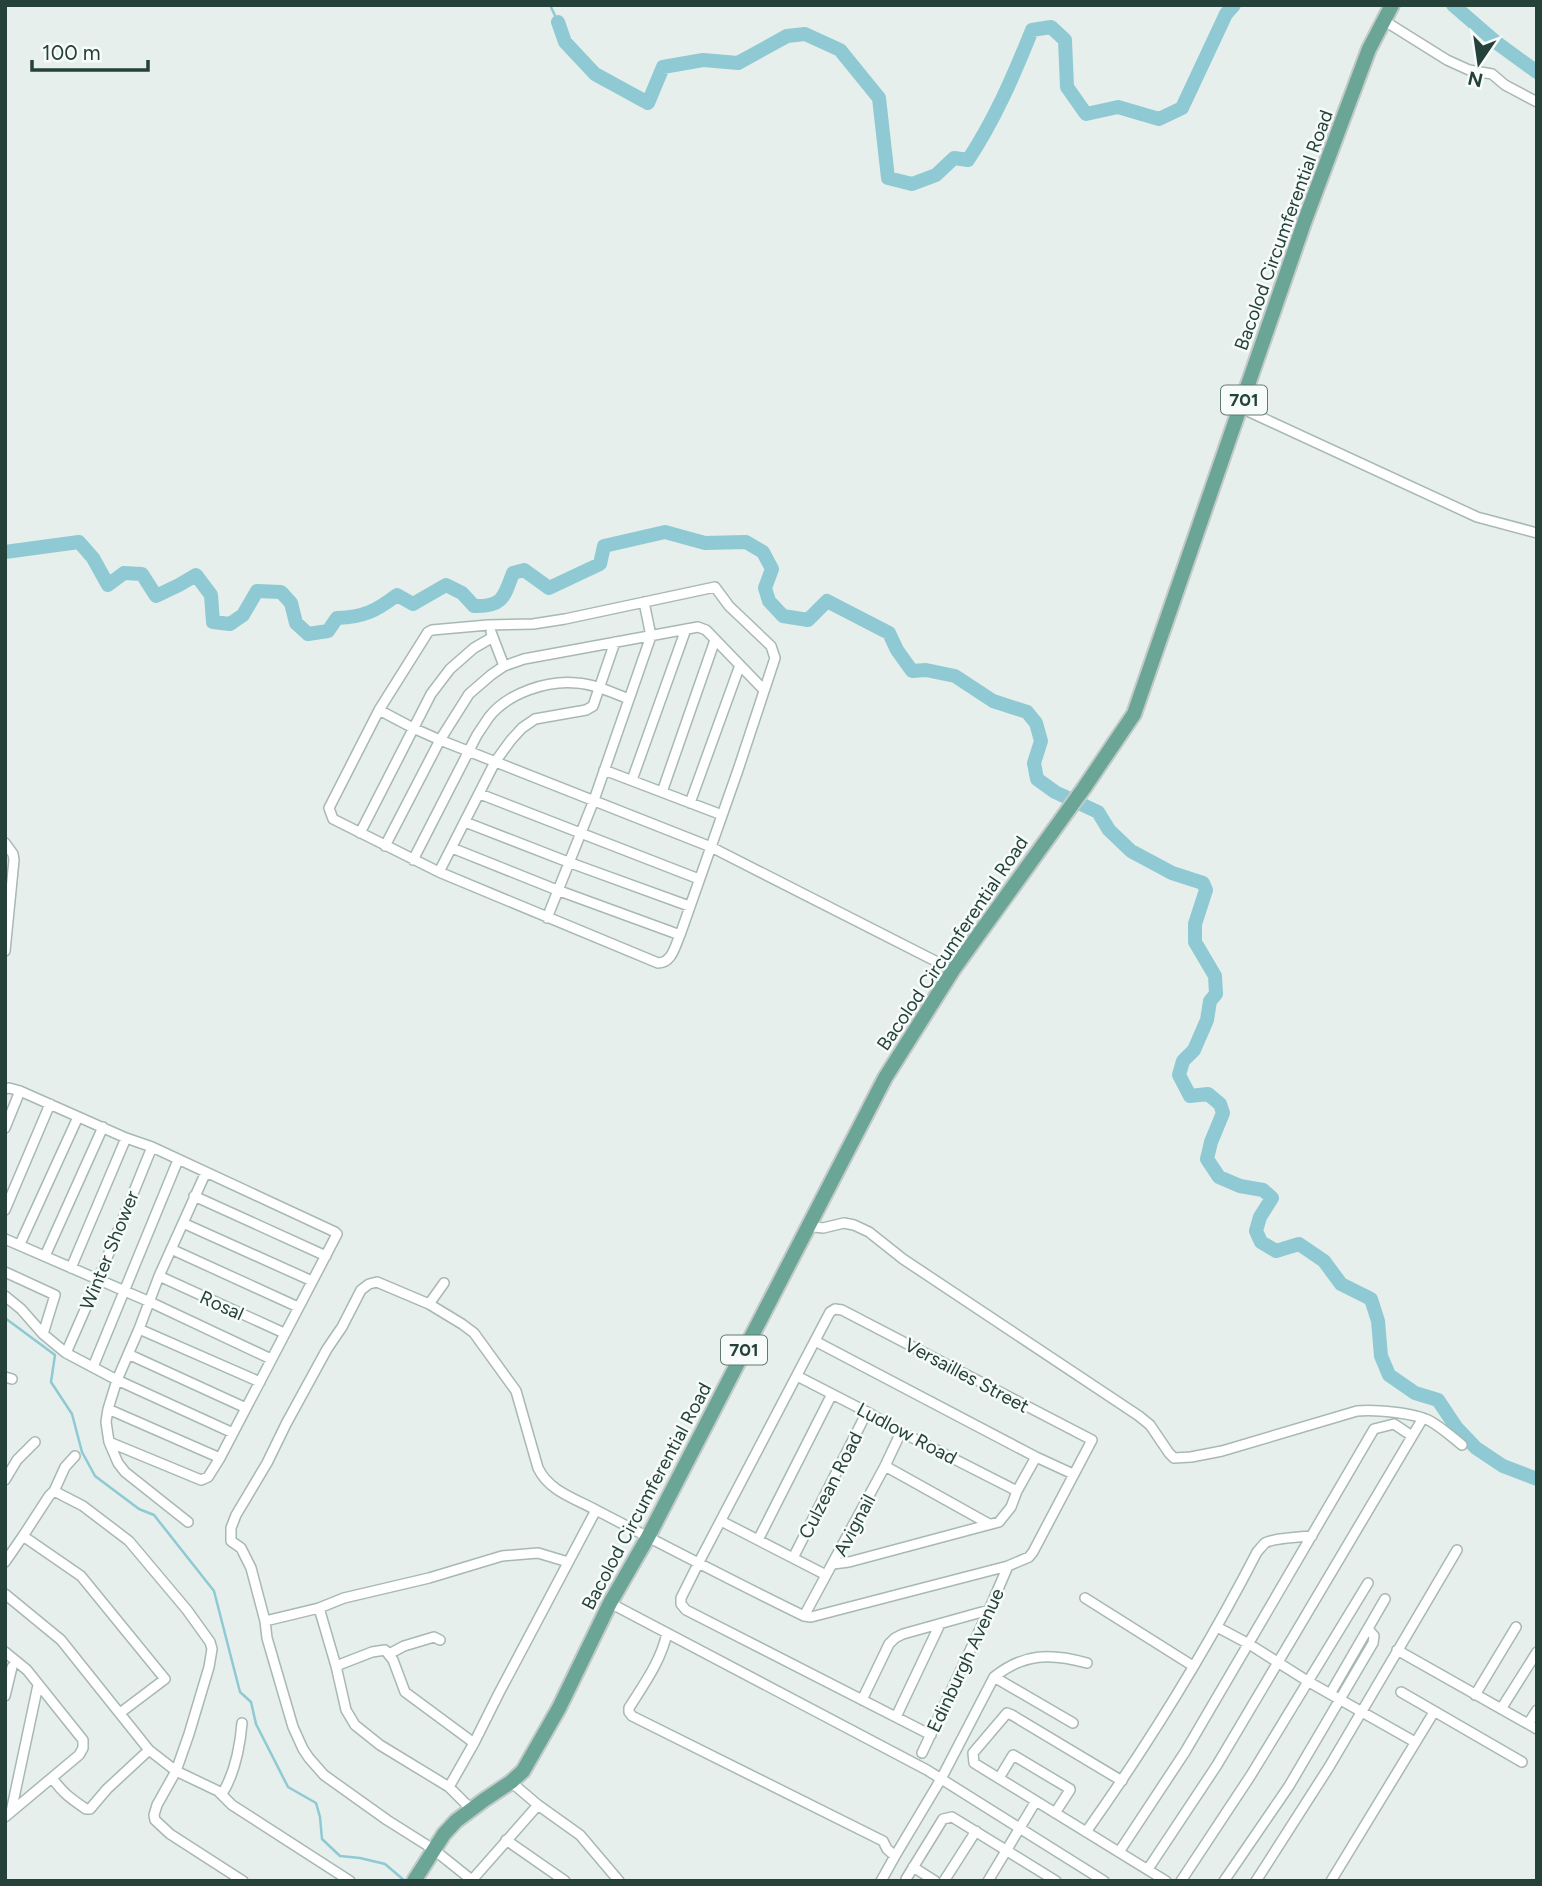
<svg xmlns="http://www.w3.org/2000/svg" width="1542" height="1886" viewBox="0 0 1542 1886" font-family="Figtree,sans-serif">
  <rect width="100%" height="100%" fill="#e6efeb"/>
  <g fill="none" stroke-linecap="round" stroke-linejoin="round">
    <path stroke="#8ec9d4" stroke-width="2.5" d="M550 5 558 22
      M5 1318 55 1355 51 1382 72 1414 82 1452 95 1476 139 1509 154 1515 214 1591 240 1692 251 1702 256 1724 288 1787 316 1803 320 1817 322 1839 340 1856 360 1858 385 1864 405 1881"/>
    <path stroke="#8ec9d4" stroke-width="14" d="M1453 5 1497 43 1537 72
      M558 22 565 42 595 74 648 103 663 67 703 60 738 63 787 36 805 34 840 50 879 98 888 178 912 184 936 175 954 158 968 160C995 119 1014 75 1032 30L1051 27 1065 40 1067 87 1086 114 1118 107 1159 119 1182 108 1226 14 1234 5
      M5 552 79 542 93 558 108 585 124 573 142 574 156 596 179 585 196 575 211 595 213 622 230 624 243 615 257 591 281 592 291 603 296 623 308 634 328 631 337 618C364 617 376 611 397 595L413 604 446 585 462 593 474 606C503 607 504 597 513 573L524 570 549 588 600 564 604 546 665 532 705 543 746 542 763 552 772 569 765 588 769 601 783 616 808 620 827 601 889 633 897 650 912 671 926 670 955 676 993 701 1027 712 1036 723 1041 741 1034 763 1037 779 1055 792 1098 812 1109 830 1131 851 1172 873 1203 883 1206 890 1195 924V942L1215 976 1216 994 1210 1001 1207 1020 1194 1050 1183 1061 1179 1075 1190 1096 1208 1094 1220 1104 1223 1113 1211 1142 1207 1159 1219 1177 1240 1186 1263 1190 1272 1198 1260 1217 1256 1231 1261 1242 1276 1251 1299 1244 1324 1261 1341 1284 1371 1299 1378 1321 1381 1356 1389 1375 1415 1393 1438 1400 1456 1427 1476 1448 1503 1466 1537 1479"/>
    <g stroke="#a8b8b2" stroke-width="12">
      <path id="street" d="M1383 20 1447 60 1469 70 1492 74 1505 85 1537 102
        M1241 408 1477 517 1537 533
        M715 587 729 606 771 646 775 658 738 770 680 935C675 946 672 963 658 963L439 872 333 819 329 808 379 710 428 632 432 630 488 625 533 624 565 619Z
        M491 632 504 666
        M379 710 413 728 440 740 711 847 953 970
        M604 770 722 815
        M632 780 686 629
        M662 792 715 640
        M480 794 699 879
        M690 803 740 665
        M465 822 568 862 689 906
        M360 833 431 694 450 669 474 648 493 637
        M5 843 13 854 14 860 5 951
        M385 846 440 740 469 694 491 675 504 666 524 659 698 627 706 630 764 690
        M452 848 557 890 680 935
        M413 860 477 735C481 729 485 723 489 717 508 693 547 680 577 683 595 684 613 693 629 699
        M439 872 495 762 511 740 522 728 535 719 586 710 593 706 615 642
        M547 918 594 800 651 636 644 602
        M5 1089 9 1088 20 1091 126 1138 152 1147 335 1232 337 1234 220 1458 208 1477 201 1480 109 1442
        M5 1128 20 1091
        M194 1196 326 1256
        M5 1210 50 1104
        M183 1223 312 1281
        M807 1226 823 1228 844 1223 854 1225 869 1232 903 1259 1139 1416 1150 1425 1169 1453 1174 1458 1191 1457 1222 1451 1357 1411C1374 1409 1415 1413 1430 1421 1441 1427 1452 1437 1462 1445
        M5 1239 150 1302 271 1359
        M20 1244 78 1117
        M171 1249 298 1307
        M45 1256 103 1127
        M71 1268 126 1138
        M5 1272 55 1295 43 1334
        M159 1276 284 1333
        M5 1296 21 1309 43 1334 66 1353 117 1380 233 1433
        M429 1304 444 1283
        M139 1329 260 1382
        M815 1341 1036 1457 1073 1474
        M66 1353 98 1280 152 1147
        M128 1354 246 1408
        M93 1367 178 1160
        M797 1376 867 1412 901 1432 1017 1491
        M5 1377 12 1379
        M108 1409 220 1458
        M885 1466 989 1524
        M5 1480 17 1460 35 1442
        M54 1491 65 1467 75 1456
        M721 1521 826 1575
        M188 1522 125 1472 118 1463 109 1442 106 1422 108 1409 117 1380 139 1329 159 1276 206 1172
        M758 1540 832 1394
        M793 1558 867 1412
        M5 1562 23 1536
        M833 1564 849 1562 999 1522 1011 1507 1017 1491 1036 1457
        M5 1594 61 1640 149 1750 176 1771 218 1791 232 1805 350 1881
        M1085 1598 1193 1666
        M610 1603 927 1770 1104 1881
        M319 1608 336 1666 346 1710 355 1725 380 1745 449 1787 471 1809
        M804 1616 885 1466 901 1432
        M265 1621 251 1568 241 1548 231 1541V1528L236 1515 267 1463 286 1424 327 1349 342 1327 361 1290 369 1284 377 1282 429 1304 462 1324 474 1333 516 1391 538 1468C549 1491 574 1498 596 1510
        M1217 1627 1249 1644 1309 1682 1415 1742
        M667 1633C661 1661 644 1684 629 1708V1712L632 1716 883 1841 887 1849 895 1856 881 1881
        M1397 1650 1537 1729
        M5 1652 27 1670 83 1740V1748L79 1755 5 1817
        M389 1654 404 1646 434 1637 440 1640
        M336 1666 372 1652 385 1650 393 1660 405 1692 474 1743
        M994 1677 1073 1723
        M1401 1692 1522 1762
        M1330 1694 1385 1599
        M1475 1695 1516 1627
        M5 1696 12 1667
        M862 1700 889 1644 895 1638 903 1634 989 1610
        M1501 1709 1537 1652
        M120 1713 165 1679 81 1576 23 1536 49 1496 54 1491 83 1506 129 1541 187 1610 210 1642 212 1649 209 1667 189 1734 176 1771 157 1805 154 1815 155 1820 170 1834 243 1881
        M896 1717 940 1624
        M1528 1724 1537 1710
        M922 1753 989 1610 1008 1566
        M52 1778C64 1794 70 1798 86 1809H90L107 1789 149 1750
        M999 1778 1013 1755 1070 1789V1790L1055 1813
        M1122 1781 1012 1715 1007 1713 973 1753 974 1763 1166 1881
        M511 1782 538 1805 580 1835 619 1881
        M449 1787 474 1743 499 1693 596 1510C665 1546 734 1582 804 1616L811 1617 1008 1566 1029 1557 1033 1552 1092 1440 842 1310 835 1309 830 1312 699 1562 681 1598V1604L686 1610 931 1735
        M222 1794C235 1773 240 1747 242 1723
        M11 1812 38 1685
        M1086 1832C1149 1743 1207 1649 1257 1552 1257 1552 1264 1544 1265 1543 1273 1538 1301 1537 1312 1536
        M506 1840 565 1881
        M1119 1852 1185 1752 1374 1429 1394 1424 1412 1436
        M895 1856 941 1779 994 1677C1024 1653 1051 1653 1087 1663
        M913 1867 935 1881
        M1148 1869 1217 1765 1423 1418
        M906 1879 943 1819 952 1817 1056 1881
        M472 1880 538 1805
        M473 1881 433 1849 387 1820 324 1775 309 1758 303 1749 293 1727 267 1638 265 1621 319 1608 344 1598 429 1578 502 1556 538 1553 568 1562
        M944 1881 976 1831
        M988 1881 1036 1801
        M1181 1881 1251 1775 1368 1583
        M1224 1881 1289 1786 1373 1643 1374 1636 1368 1629
        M1256 1881 1329 1767 1457 1550
        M1331 1881 1434 1712"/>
    </g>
    <g stroke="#c2cac8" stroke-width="18">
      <path id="primary" d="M414 1881 444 1834 456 1821 484 1800 511 1782 523 1771 559 1708 610 1603 648 1537 885 1078 953 970 1084 788 1134 714 1305 220 1369 49 1392 5"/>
    </g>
    <use href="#street" stroke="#fff" stroke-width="9"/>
    <use href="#primary" stroke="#6aa596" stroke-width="14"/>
  </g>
  <g text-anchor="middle" stroke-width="5" stroke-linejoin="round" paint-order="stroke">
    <g fill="#f7fbf9" stroke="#637a73" stroke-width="2">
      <rect x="1221" y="385.5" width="46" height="29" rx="5"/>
      <rect x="721" y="1335.5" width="46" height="29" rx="5"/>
    </g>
    <g font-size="18" font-weight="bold" fill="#24423a">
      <text x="1244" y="406">701</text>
      <text x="744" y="1356">701</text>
    </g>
    <g font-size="19" fill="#24423a" stroke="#f7fbf9">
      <text transform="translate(1283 230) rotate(-70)" y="7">Bacolod Circumferential Road</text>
      <text transform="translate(952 943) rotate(-56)" y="7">Bacolod Circumferential Road</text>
      <text transform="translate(109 1250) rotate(-68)" y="7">Winter Shower</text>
      <text transform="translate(222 1305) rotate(24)" y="7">Rosal</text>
      <text transform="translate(967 1375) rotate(28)" y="7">Versailles Street</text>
      <text transform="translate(907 1433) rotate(28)" y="7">Ludlow Road</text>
      <text transform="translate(830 1485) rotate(-63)" y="7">Culzean Road</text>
      <text transform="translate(646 1496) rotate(-62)" y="7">Bacolod Circumferential Road</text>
      <text transform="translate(854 1525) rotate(-62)" y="7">Avignail</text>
      <text transform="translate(965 1660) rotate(-65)" y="7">Edinburgh Avenue</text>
    </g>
  </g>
  <rect width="1542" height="1886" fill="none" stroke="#24423a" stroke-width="14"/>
  <g transform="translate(1479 63) rotate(193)" stroke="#f7fbf9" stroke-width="5" paint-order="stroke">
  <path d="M0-5L12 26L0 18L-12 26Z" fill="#24423a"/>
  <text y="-10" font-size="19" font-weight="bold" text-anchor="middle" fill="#24423a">N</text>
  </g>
  <path d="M32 60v10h116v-10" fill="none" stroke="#24423a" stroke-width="3.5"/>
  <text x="42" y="60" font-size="21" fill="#24423a" stroke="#f7fbf9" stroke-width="5" paint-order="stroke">100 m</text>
</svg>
